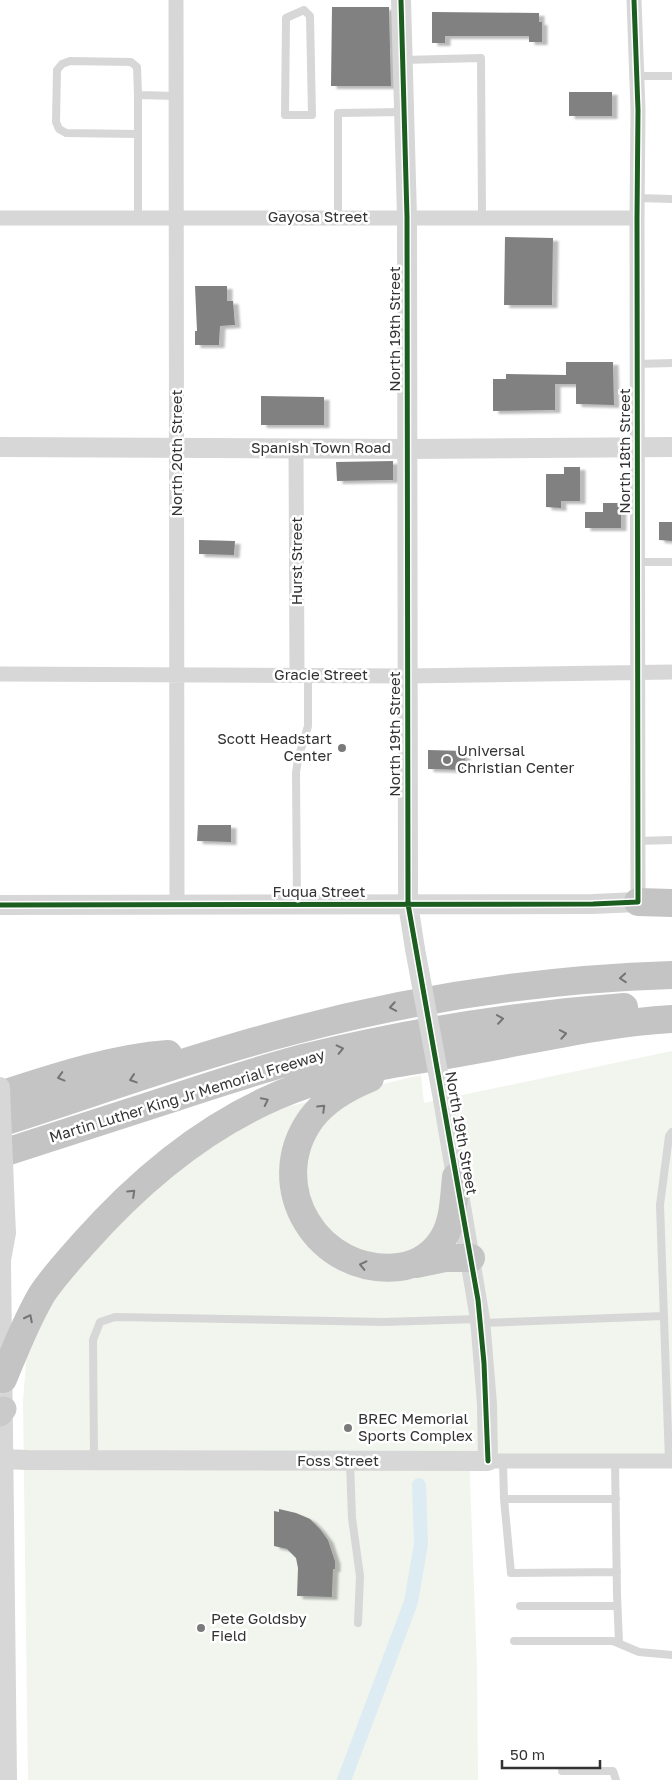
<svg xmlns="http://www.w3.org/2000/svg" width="672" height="1780" viewBox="0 0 672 1780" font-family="'Golos Text',sans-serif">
  <defs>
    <filter id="shadow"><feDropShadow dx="5.5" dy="3" stdDeviation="1" flood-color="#0004"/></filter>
  </defs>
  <rect width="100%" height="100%" fill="#fff"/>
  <path fill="#f1f5ed" d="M672 1051V1456L469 1454 477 1667 478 1780H28L23 1401 27 1350 52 1301 86 1259 135 1206 194 1158 253 1115 421 1075 424 1103Z"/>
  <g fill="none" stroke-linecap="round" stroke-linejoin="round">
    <path stroke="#ddebf3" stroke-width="14" d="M344 1780 411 1602 421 1544 419 1485"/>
  </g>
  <path fill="#818181" filter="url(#shadow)" d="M332 7H389L391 86H331Z
    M432 12 539 13V22H542V42H529V36H445V43H432Z
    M569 92H612V116H569Z
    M505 237 553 238 552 305H504Z
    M195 286H227V301H233L235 325 220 326 219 345H195V331H197Z
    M566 362H613L614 405 576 404V384H555V410L493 411V379H506V374L566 375Z
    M261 396 324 397V425H261Z
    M393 461V480L337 481 336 462Z
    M564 467H580V501H561V508L546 507V474H564Z
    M603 503H621V528H585V512H603Z
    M659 522H672V541L659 540Z
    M199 540 235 541 234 555 199 554Z
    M428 750 465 751V770L428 769Z
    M198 825H231V842L197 841Z
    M279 1509 296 1513 310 1519 320 1529 328 1540 335 1561V1569H333L332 1597 297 1596 298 1568 296 1558 287 1549 274 1546V1511L279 1512Z"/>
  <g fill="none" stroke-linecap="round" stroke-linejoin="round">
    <path stroke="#d7d7d7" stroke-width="8" d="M304 10 310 16 312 115H285L286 18Z
      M403 60 481 58 482 218
      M637 76H672
      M138 134 66 133 59 129 56 122 57 70 62 64 70 61 131 62 137 67 138 95
      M637 198 672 199
      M338 217V113L404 112
      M138 218V95L176 96
      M637 364 672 363
      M637 562H672
      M637 841 672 840
      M297 904 296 773 298 759 308 726V675
      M481 1323 664 1316
      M94 1460 93 1340 100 1322 115 1317 384 1322 478 1319
      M503 1461 504 1499H616
      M615 1461 617 1595 619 1643
      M669 1461 660 1205 669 1136 672 1132
      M350 1463 352 1518 360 1576 358 1623
      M504 1499 511 1573 617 1572
      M520 1606H617
      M514 1641H613L639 1652 672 1655
      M562 1771H613L616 1780"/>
    <path stroke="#d7d7d7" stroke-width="15" d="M176 0 177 905
      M634 0 638 110 637 218 638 902
      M0 218H637
      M296 447 297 675
      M0 674 407 676 672 672
      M488 1461H672"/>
    <path stroke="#d7d7d7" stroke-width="20" d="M401 0 407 217 408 904 415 949
      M0 447 408 449 672 447
      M0 905 593 904 638 902
      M5 1212 6 1233 1 1260 7 1780
      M4 1459 27 1460 488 1461 487 1404 480 1319 443 1099"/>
    <path stroke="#cacaca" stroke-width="25" d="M0 1414 4 1409"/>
    <path stroke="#c4c4c4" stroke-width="28" d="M638 902 672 903
      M370 1078C348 1087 325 1100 311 1119 263 1186 318 1276 399 1267 419 1265 437 1252 446 1233 454 1216 454 1195 456 1177
      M0 1095C53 1078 112 1058 168 1054
      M0 1123C97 1092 193 1057 292 1031 416 998 544 979 672 975
      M0 1154C53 1137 106 1120 158 1103 206 1087 254 1071 303 1058 409 1032 515 1015 624 1007
      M416 1264 445 1258H471
      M3 1379C15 1350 26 1321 42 1294 54 1276 69 1260 83 1244 144 1175 217 1115 305 1085 357 1067 410 1062 464 1052 533 1040 602 1023 672 1019"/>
    <path stroke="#d7d7d7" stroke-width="20" d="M415 949 443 1099
      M0 1087 5 1212"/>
    <g stroke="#fff" stroke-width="8">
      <path id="cycleway" d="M401 0 407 217 408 904 478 1300 484 1363 488 1461
        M0 905 593 904 638 902 637 218 638 110 634 0"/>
    </g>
    <use href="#cycleway" stroke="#1b5e20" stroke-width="5"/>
  </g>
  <defs><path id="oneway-chevron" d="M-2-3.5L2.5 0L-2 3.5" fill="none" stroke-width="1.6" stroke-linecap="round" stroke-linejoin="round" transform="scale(1.25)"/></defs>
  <g stroke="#747474">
    <use href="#oneway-chevron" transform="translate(623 978) rotate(176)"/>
    <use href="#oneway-chevron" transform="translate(393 1007) rotate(170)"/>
    <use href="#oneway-chevron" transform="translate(500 1019) rotate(-8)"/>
    <use href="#oneway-chevron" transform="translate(563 1034) rotate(-10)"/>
    <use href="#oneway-chevron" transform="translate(340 1049) rotate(-13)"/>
    <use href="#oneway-chevron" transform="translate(61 1077) rotate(165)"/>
    <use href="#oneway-chevron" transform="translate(133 1079) rotate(162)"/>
    <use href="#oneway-chevron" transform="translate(265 1101) rotate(-26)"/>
    <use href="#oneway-chevron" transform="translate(322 1108) rotate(-44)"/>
    <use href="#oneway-chevron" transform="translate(132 1193) rotate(-43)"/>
    <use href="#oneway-chevron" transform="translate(363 1265) rotate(-167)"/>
    <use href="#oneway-chevron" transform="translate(29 1318) rotate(-63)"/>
  </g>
  <g fill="#7a7a7a" stroke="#fff" stroke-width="2">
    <circle cx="342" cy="748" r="5"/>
    <circle cx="447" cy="760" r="5"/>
    <circle cx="348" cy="1428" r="5"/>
    <circle cx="201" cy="1628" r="5"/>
  </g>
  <g text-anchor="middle" stroke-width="5" stroke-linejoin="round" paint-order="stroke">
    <g font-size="15" fill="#333" stroke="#fff">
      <text x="318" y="222">Gayosa Street</text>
      <text transform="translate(395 329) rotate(-90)" y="5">North 19th Street</text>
      <text x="321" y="453">Spanish Town Road</text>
      <text transform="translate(625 451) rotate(-90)" y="5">North 18th Street</text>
      <text transform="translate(177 453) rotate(-90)" y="5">North 20th Street</text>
      <text transform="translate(297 561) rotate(-90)" y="5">Hurst Street</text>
      <text x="321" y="680">Gracie Street</text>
      <text transform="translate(395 734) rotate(-90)" y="5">North 19th Street</text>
      <text x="319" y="897">Fuqua Street</text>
      <text transform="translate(187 1096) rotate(-17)" y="5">Martin Luther King Jr Memorial Freeway</text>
      <text transform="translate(461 1133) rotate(80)" y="5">North 19th Street</text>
      <text x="338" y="1466">Foss Street</text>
    </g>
    <g font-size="15" fill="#333" stroke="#fff" text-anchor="start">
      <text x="332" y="744" text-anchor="end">Scott Headstart<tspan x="332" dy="17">Center</tspan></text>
      <text x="457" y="756">Universal<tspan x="457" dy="17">Christian Center</tspan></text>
      <text x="358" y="1424">BREC Memorial<tspan x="358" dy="17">Sports Complex</tspan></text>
      <text x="211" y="1624">Pete Goldsby<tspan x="211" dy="17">Field</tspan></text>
    </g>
  </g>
  <path d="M502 1760v8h98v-8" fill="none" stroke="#333333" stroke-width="2.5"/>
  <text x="510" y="1760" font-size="15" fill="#333333" stroke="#ffffff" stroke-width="4" paint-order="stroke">50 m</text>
</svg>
